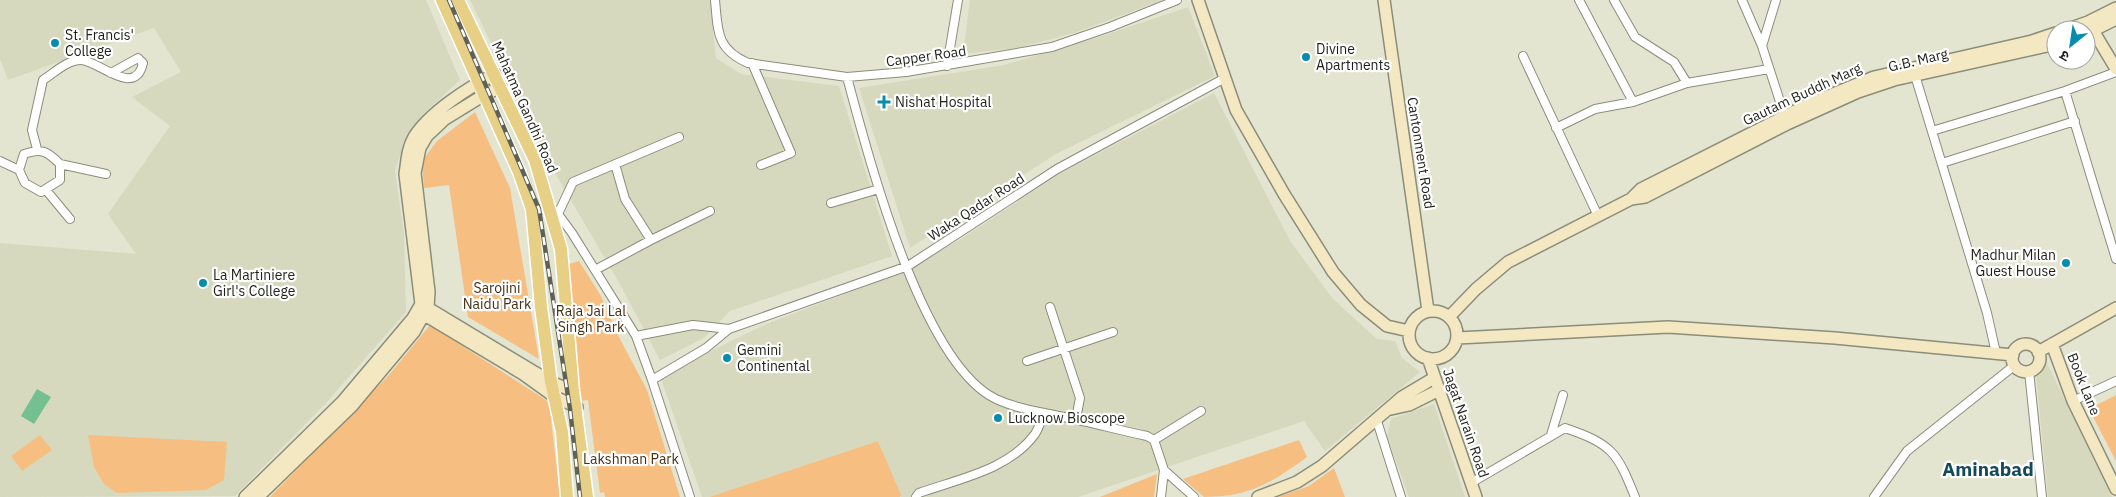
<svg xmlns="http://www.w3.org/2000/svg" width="2116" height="497" viewBox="0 0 2116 497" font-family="'IBM Plex Sans','Noto Sans Devanagari',sans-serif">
  <rect width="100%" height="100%" fill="#e3e5d1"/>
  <path fill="#d6d9be" d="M0 0H426L460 80 422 115 405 140 395 171 404 235 406 312 326 403 235 496 0 497V243L136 254 108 214 170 126 132 97 181 72 154 28 8 80 0 59Z
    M470 0H710L716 58 741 74 839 86 892 256 730 311 704 338 660 360 621 286 552 168Z
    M970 0H1163L1074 33 1017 48 963 54Z
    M1188 7 1215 76 1056 154 910 248 859 88 1004 65 1099 37Z
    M1214 93 1290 241 1333 299 1377 339 1395 341 1402 358 1420 372 1325 451 1304 421 1078 497H901L878 441 709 497H702L660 376 766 324 900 273 958 241 1059 174Z
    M2046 361 2112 497H2048L2036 375Z
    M1434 404 1465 497H1409L1387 437 1391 419Z"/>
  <path fill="#f6bf81" d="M475 112 510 188 539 359 468 317 449 185 424 188 422 161 437 141Z
    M579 261 601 296 619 337 647 390 680 497H605L604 492 600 493 588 400 580 401 569 264Z
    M430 325 549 402 560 497H270L389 375Z
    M2116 395V461L2089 409Z
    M40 435 52 450 22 471 11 456Z
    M88 435 227 442 224 480 206 490 117 493 104 484 94 467Z
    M1299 440 1307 457C1271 483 1250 497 1204 497L1183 479Z
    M878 441 901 495 900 497H709Z
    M1334 468 1345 497H1278L1309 486Z
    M1157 474 1154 497H1100Z"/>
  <path fill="#74c091" d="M37 389 51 397 34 424 21 416Z"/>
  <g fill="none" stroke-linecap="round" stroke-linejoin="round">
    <g stroke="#8b8d7b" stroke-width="10">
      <path id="street" d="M715 0C718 31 716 49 748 63L847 77 906 72 1052 47 1110 27 1177 0
        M1579 0 1633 102
        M1614 0 1635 37 1674 62 1687 83
        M1742 0 1762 46
        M1776 0 1762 46 1786 120
        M1523 56 1598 216
        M752 63 791 153 761 165
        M947 66 958 0
        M1914 72 1987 313 1996 353
        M847 77C868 155 921 363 996 399 1019 410 1048 413 1073 419 1098 424 1122 431 1147 436L1154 440 1164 470 1161 497
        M2065 91 2116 259
        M1556 128 1595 109 1633 102 1687 83 1769 69
        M1932 131 2065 91 2116 72
        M37 149 32 130 43 80C54 73 67 60 81 60 98 60 135 99 143 63L138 58 111 73
        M0 161 19 170 25 183 41 192 60 180V164C47 151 42 148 24 154L19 170
        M1942 163 2075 121
        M60 164 106 174
        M615 164 625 199 651 240 710 211
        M46 190 70 219
        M831 203 879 189
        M532 209 550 210 558 214 572 233 636 336 652 380 690 497
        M558 214 573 182 679 137
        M595 270 651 240
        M1050 307 1080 398 1076 419
        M636 336 693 325 729 329
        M1027 361 1113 332
        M2029 371 2042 497
        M652 380 706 348 729 329 908 266 1057 169 1225 78
        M2073 401 2116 381
        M1377 421 1401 497
        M1551 435 1563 395
        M1154 440 1201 411
        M1164 470 1194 497
        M1471 483 1565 428C1612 444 1617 452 1635 497
        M916 497 919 493C958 479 1009 470 1035 434 1039 428 1041 420 1044 413
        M1874 497 1907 451 2015 365"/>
    </g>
    <g stroke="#8b8d7b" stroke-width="14">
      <path id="secondary" d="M1198 0 1236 110 1284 194 1333 272 1361 305 1387 326 1409 331
        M1384 0 1428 311
        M2088 22 2116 69
        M2065 30 2088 22 2116 8
        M2086 34 2116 19
        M1631 199 1641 189 1811 103 1874 77 2032 41 2056 33
        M423 305 551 382 573 391
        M418 311 523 374 555 397 577 407
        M1409 335a24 24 0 1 1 48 0a24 24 0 1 1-48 0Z
        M1449 317 1476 289 1508 262 1631 199 1645 197 1787 124 1858 92 1894 80 2056 44
        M1457 338 1668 327 1835 338 2013 355
        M2052 344 2073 401 2116 489
        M2012 358a14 14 0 1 1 28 0a14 14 0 1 1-28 0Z
        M2038 352 2116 308
        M1428 358 1476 497
        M1391 409 1409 405 1439 390
        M245 497 342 402 413 318 421 304 405 174C407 162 407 149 414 137 430 112 469 87 495 74
        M258 497 352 406 414 332 428 307 429 292 415 173 420 148 427 136 445 119 484 95 501 87
        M1258 497 1297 482 1322 466 1402 397 1434 378"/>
    </g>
    <g stroke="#fff" stroke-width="15">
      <path id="primary" d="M442 0 519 172 532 209 541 307 551 382 562 432 567 497
        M458 0 535 160 561 249 573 391 587 497"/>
    </g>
    <use href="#street" stroke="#fff" stroke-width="8"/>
    <use href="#secondary" stroke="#f3e8c2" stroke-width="11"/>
    <use href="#primary" stroke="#e7d086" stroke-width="12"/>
    <g stroke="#606156" stroke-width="4.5">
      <path id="rail" d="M449 0 539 209 570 409 580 497"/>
    </g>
    <use href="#rail" stroke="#fff" stroke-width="2.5" stroke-dasharray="8" stroke-linecap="butt"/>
  </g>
  <g fill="#068cac" stroke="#fff" stroke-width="2">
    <circle cx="55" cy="43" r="5"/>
    <circle cx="1306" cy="57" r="5"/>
    <path d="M881.5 94.5h5v5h5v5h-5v5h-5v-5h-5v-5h5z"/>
    <circle cx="2066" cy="263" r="5"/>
    <circle cx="203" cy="283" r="5"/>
    <circle cx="727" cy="358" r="5"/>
    <circle cx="998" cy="418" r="5"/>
  </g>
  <g text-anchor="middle" stroke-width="4.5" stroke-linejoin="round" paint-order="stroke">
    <g font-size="14" fill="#1e1f18" stroke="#fff" text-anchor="start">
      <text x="65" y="40">St. Francis'<tspan x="65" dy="16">College</tspan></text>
      <text x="1316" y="54">Divine<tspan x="1316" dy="16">Apartments</tspan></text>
      <text x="895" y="107">Nishat Hospital</text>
      <text x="2056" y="260" text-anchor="end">Madhur Milan<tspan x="2056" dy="16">Guest House</tspan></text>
      <text x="213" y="280">La Martiniere<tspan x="213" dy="16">Girl's College</tspan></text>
      <text x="737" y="355">Gemini<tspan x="737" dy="16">Continental</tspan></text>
      <text x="1008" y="423">Lucknow Bioscope</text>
    </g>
    <g font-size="14" fill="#1e1f18" stroke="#fff">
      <text transform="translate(926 56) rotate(-8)" y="5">Capper Road</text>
      <text transform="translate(1918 60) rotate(-13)" y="5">G.B. Marg</text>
      <text transform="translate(1802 94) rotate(-25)" y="5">Gautam Buddh Marg</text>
      <text transform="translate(525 107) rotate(66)" y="5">Mahatma Gandhi Road</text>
      <text transform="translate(1421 153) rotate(81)" y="5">Cantonment Road</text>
      <text transform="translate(976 207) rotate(-33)" y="5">Waka Qadar Road</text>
      <text transform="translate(2084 384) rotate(68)" y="5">Book Lane</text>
      <text transform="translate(1466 423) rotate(71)" y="5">Jagat Narain Road</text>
    </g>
    <g font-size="14" fill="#452f13" stroke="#fff">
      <text x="497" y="293">Sarojini<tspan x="497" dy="16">Naidu Park</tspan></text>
      <text x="591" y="316">Raja Jai Lal<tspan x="591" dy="16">Singh Park</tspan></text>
      <text x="631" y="464">Lakshman Park</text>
    </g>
    <g font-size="19" font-weight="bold" fill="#144958" stroke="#fff">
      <text x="1988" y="476">Aminabad</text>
    </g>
  </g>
  <g transform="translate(2071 45) rotate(210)"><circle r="24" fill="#ffffff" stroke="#a5a5a3"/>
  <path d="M0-4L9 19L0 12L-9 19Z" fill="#068cac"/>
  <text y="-8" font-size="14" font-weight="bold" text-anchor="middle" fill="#1e1f18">उ</text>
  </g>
</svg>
